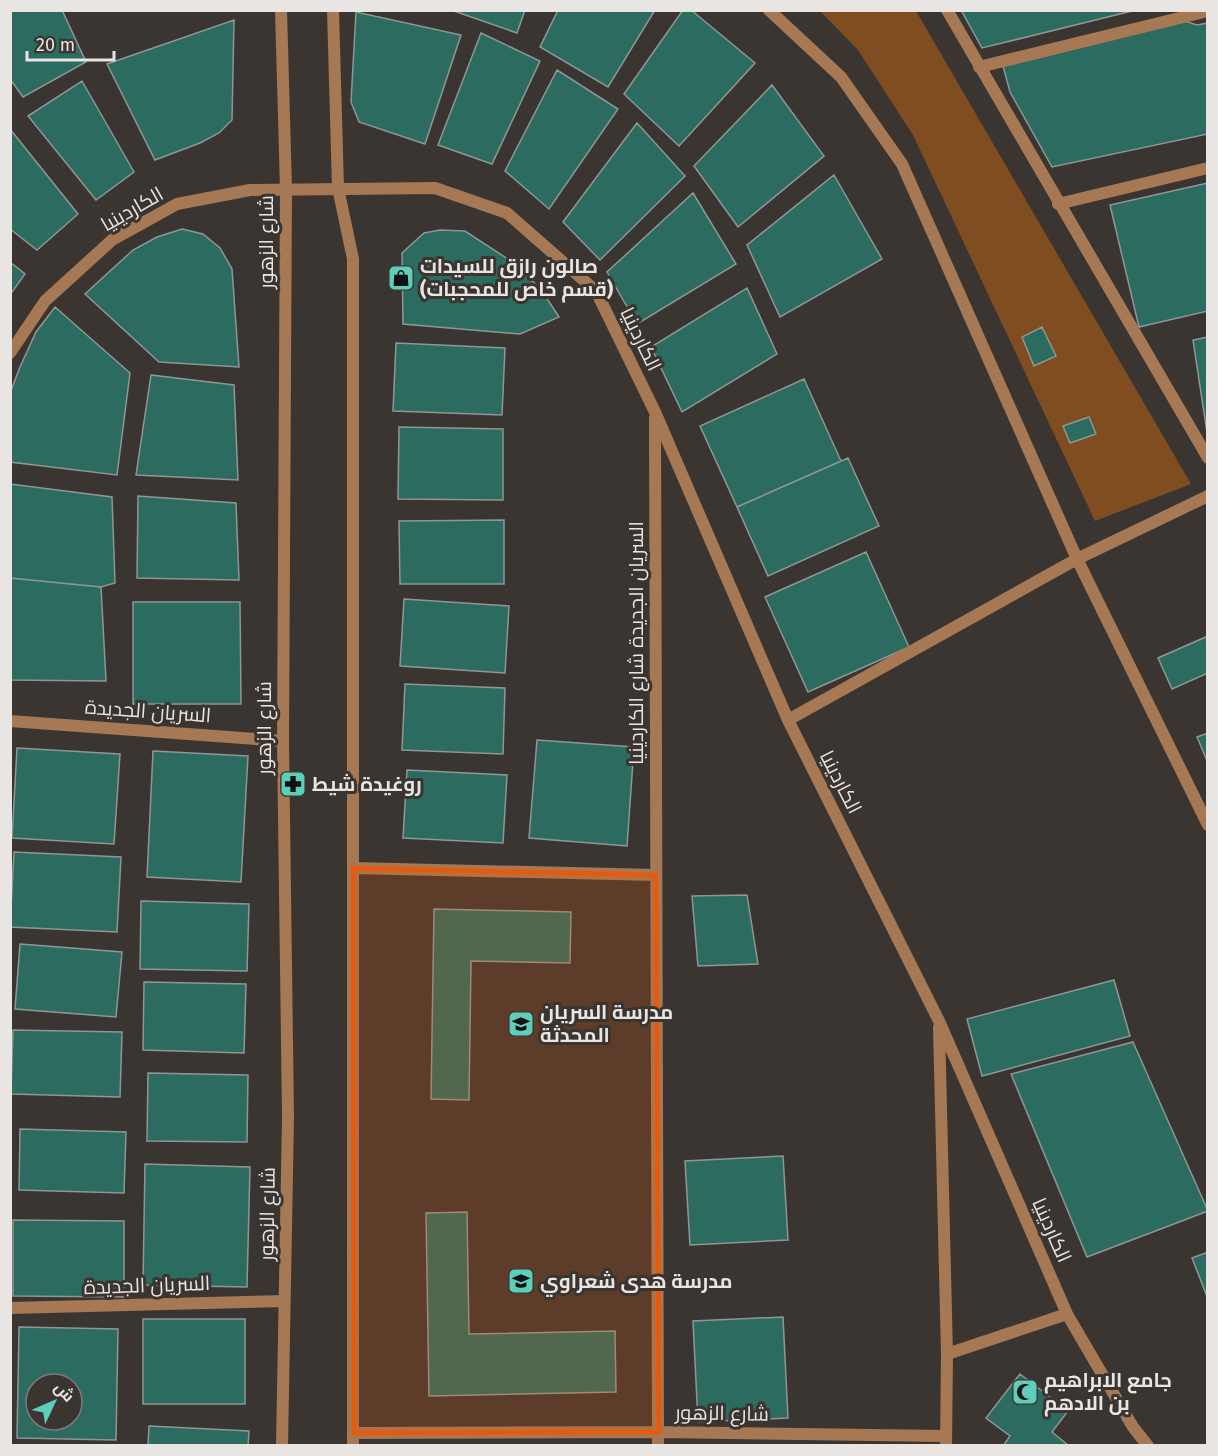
<svg xmlns="http://www.w3.org/2000/svg" width="1218" height="1456" viewBox="0 0 1218 1456" font-family="'Fira Sans',Cairo,sans-serif">
  <rect width="100%" height="100%" fill="#3b3531"/>
  <path fill="#7f4d20" d="M820 11H916L1191 484 1095 521 913 135 858 50Z"/>
  <path fill="#2c6b60" stroke="#8e9795" stroke-width="1.5" fill-rule="evenodd" d="M10 10H62L86 62 23 97 10 79Z
    M451 10H525L517 33Z
    M558 10H655L608 87 540 47Z
    M683 10H691L755 63 679 146 624 94Z
    M961 10H1136L982 48Z
    M356 12 461 35 425 144 359 122 351 102Z
    M234 20 232 120 219 133 200 143 155 160 107 64Z
    M1182 20 1197 25 1208 23V134L1052 167 1010 92 1003 66Z
    M481 33 540 61 492 164 438 145Z
    M557 70 618 109 549 209 505 171Z
    M82 81 134 172 96 200 28 116Z
    M772 85 824 156 738 227 694 166Z
    M637 123 685 176 600 260 563 222Z
    M10 129 78 214 37 250 10 229Z
    M834 175 882 259 780 317 747 245Z
    M1208 183V311L1139 327 1110 205Z
    M693 193 736 264 637 324 607 272Z
    M182 229 203 234 220 248 232 269 239 367 159 362 85 294 133 250 157 237Z
    M440 230 465 231 520 267 544 294 559 317 520 334 403 324 402 253 424 233Z
    M10 262 25 274 10 295Z
    M747 288 777 354 682 412 651 347Z
    M55 307 130 373 117 475 10 462V393L20 367 36 332Z
    M1042 327 1056 356 1034 366 1022 337Z
    M1208 337V439L1193 340Z
    M396 343 505 348 502 415 393 411Z
    M151 375 234 385 238 480 136 475Z
    M804 379 841 461 737 507 700 426Z
    M1089 417 1096 434 1070 443 1063 426Z
    M399 427 503 429V500L398 499Z
    M848 458 879 526 768 576 737 507Z
    M10 484 112 497 115 583 101 587 10 578Z
    M138 496 236 503 239 580 137 578Z
    M504 520V584H400L399 521Z
    M866 552 909 647 808 692 765 597Z
    M10 578 101 587 106 681 10 680Z
    M404 599 509 606 505 673 400 666Z
    M133 602H240L241 704H133Z
    M1208 636V673L1172 689 1158 658Z
    M405 684 505 688 503 754 402 750Z
    M1208 733V763L1197 737Z
    M537 740 634 747 627 846 529 838Z
    M17 748 120 754 114 844 12 838Z
    M153 751 248 756 241 882 147 877Z
    M407 770 507 775 503 843 403 838Z
    M14 852 121 857 117 932 10 927Z
    M747 895 758 964 698 966 692 896Z
    M141 901 249 904 247 971 140 969Z
    M434 909 571 912 570 963 471 961 469 1100 431 1099Z
    M20 944 122 952 116 1017 15 1009Z
    M1114 980 1130 1036 982 1076 967 1019Z
    M144 982 246 984 244 1053 143 1050Z
    M13 1030 122 1032 120 1097 11 1094Z
    M1133 1042 1208 1211 1087 1257 1011 1074Z
    M148 1073 248 1075 247 1142 147 1141Z
    M20 1129 126 1132 124 1193 19 1190Z
    M783 1156 788 1240 690 1245 685 1161Z
    M145 1164 250 1167 247 1287 143 1285Z
    M467 1212 469 1334 615 1331 616 1392 429 1396 426 1213Z
    M13 1220 124 1221V1297L13 1296Z
    M1208 1252V1299L1192 1258Z
    M783 1317 788 1418 698 1422 693 1321Z
    M143 1319H245V1404H143Z
    M19 1327 118 1329 116 1440 17 1438ZM36 1384H72V1420H36Z
    M1020 1374 1068 1411 1052 1432 1069 1446H1003L1010 1436 986 1418Z
    M149 1426 249 1431 248 1446H148Z"/>
  <g fill="none" stroke-linecap="round" stroke-linejoin="round">
    <path stroke="#a67853" stroke-width="12" d="M769 10 841 77 902 164 1077 559 1208 825
      M947 10 1208 458
      M979 67 1208 11
      M1058 204 1208 168
      M10 353 45 301 112 240 177 204 250 190 435 188 507 213 596 291 655 412 788 720 939 1021 1067 1314 1133 1427 1148 1446
      M655 418 658 1446
      M788 720 1077 559 1208 496
      M10 721 283 741
      M353 868 656 875
      M939 1027 947 1354 946 1446
      M10 1308 284 1301
      M947 1354 1067 1314
      M354 1433 659 1432 946 1436"/>
    <path stroke="#a67853" stroke-width="12" d="M281 10 286 189 283 741 288 1117 282 1446
      M333 10 338 188 353 259V1446"/>
  </g>
  <path fill="#e8590c" fill-opacity="0.2" stroke="#e8590c" stroke-width="4.5" stroke-linejoin="round" d="M353 868 656 875 659 1432 354 1433Z"/>
  <defs>
    <g id="shop-square" transform="scale(1.35)"><rect x="-9" y="-9" width="18" height="18" rx="4" fill="#5cceba" stroke="#3b3531"/><path d="M-5-2.5h2.3a2.7 3.5 0 0 1 5.4 0H5L5.5 6h-11ZM-1.5-2.5h3a1.5 2.3 0 0 0-3 0Z" fill="#111"/></g>
    <g id="pharmacy-square" transform="scale(1.35)"><rect x="-9" y="-9" width="18" height="18" rx="4" fill="#5cceba" stroke="#3b3531"/><path d="M-2-6h4v4h4v4h-4v4h-4v-4h-4v-4h4Z" fill="#111"/></g>
    <g id="school-square" transform="scale(1.35)"><rect x="-9" y="-9" width="18" height="18" rx="4" fill="#5cceba" stroke="#3b3531"/><path d="M0-5L7-2L0 1L-7-2ZM-4 1L0 2.5L4 1V4Q0 6-4 4Z" fill="#111"/></g>
    <g id="mosque-square" transform="scale(1.35)"><rect x="-9" y="-9" width="18" height="18" rx="4" fill="#5cceba" stroke="#3b3531"/><path d="M3.5-4.9A6 6 0 1 0 3.5 4.9A5 5 0 1 1 3.5-4.9Z" fill="#111"/></g>
  </defs>
  <g fill-rule="evenodd">
    <use href="#shop-square" x="401" y="278"/>
    <use href="#pharmacy-square" x="293" y="784"/>
    <use href="#school-square" x="521" y="1024"/>
    <use href="#school-square" x="521" y="1281"/>
    <use href="#mosque-square" x="1025" y="1392"/>
  </g>
  <g text-anchor="middle" stroke-width="6" stroke-linejoin="round" paint-order="stroke">
    <g font-size="20" fill="#e8e5e2" stroke="#3b3531">
      <text transform="translate(132 209) rotate(-30)" y="7">الكاردينيا</text>
      <text transform="translate(266 242) rotate(-90)" y="7">شارع الزهور</text>
      <text transform="translate(641 339) rotate(64)" y="7">الكاردينيا</text>
      <text transform="translate(636 643) rotate(-90)" y="7">السريان الجديدة شارع الكاردينيا</text>
      <text transform="translate(148 711) rotate(4)" y="7">السريان الجديدة</text>
      <text transform="translate(264 728) rotate(-90)" y="7">شارع الزهور</text>
      <text transform="translate(841 782) rotate(63)" y="7">الكاردينيا</text>
      <text transform="translate(267 1214) rotate(-89)" y="7">شارع الزهور</text>
      <text transform="translate(1052 1230) rotate(66)" y="7">الكاردينيا</text>
      <text transform="translate(147 1285) rotate(-2)" y="7">السريان الجديدة</text>
      <text transform="translate(722 1413) rotate(1)" y="7">شارع الزهور</text>
    </g>
    <g font-size="20" font-weight="bold" fill="#e8e5e2" stroke="#3b3531" text-anchor="start">
      <text x="420" y="273">صالون رازق للسيدات<tspan x="420" dy="23">(قسم خاص للمحجبات)</tspan></text>
      <text x="312" y="791">روغيدة شيط</text>
      <text x="540" y="1019">مدرسة السريان<tspan x="540" dy="23">المحدثة</tspan></text>
      <text x="540" y="1288">مدرسة هدى شعراوي</text>
      <text x="1044" y="1387">جامع الابراهيم<tspan x="1044" dy="23">بن الادهم</tspan></text>
    </g>
  </g>
  <rect width="1218" height="1456" fill="none" stroke="#e8e5e2" stroke-width="24"/>
  <g transform="translate(54 1402) rotate(46)"><circle r="28" fill="#3b3531" stroke="#807b78" stroke-width="1.5"/>
  <path d="M0-4.5L10 22L0 15L-10 22Z" fill="#5cceba"/>
  <text y="-9" font-size="16" font-weight="bold" text-anchor="middle" fill="#e8e5e2">ش</text>
  </g>
  <path d="M27 51v9h87v-9" fill="none" stroke="#e8e5e2" stroke-width="3"/>
  <text x="36" y="51" font-size="18" fill="#e8e5e2" stroke="#3b3531" stroke-width="4.5" paint-order="stroke">20 m</text>
</svg>
